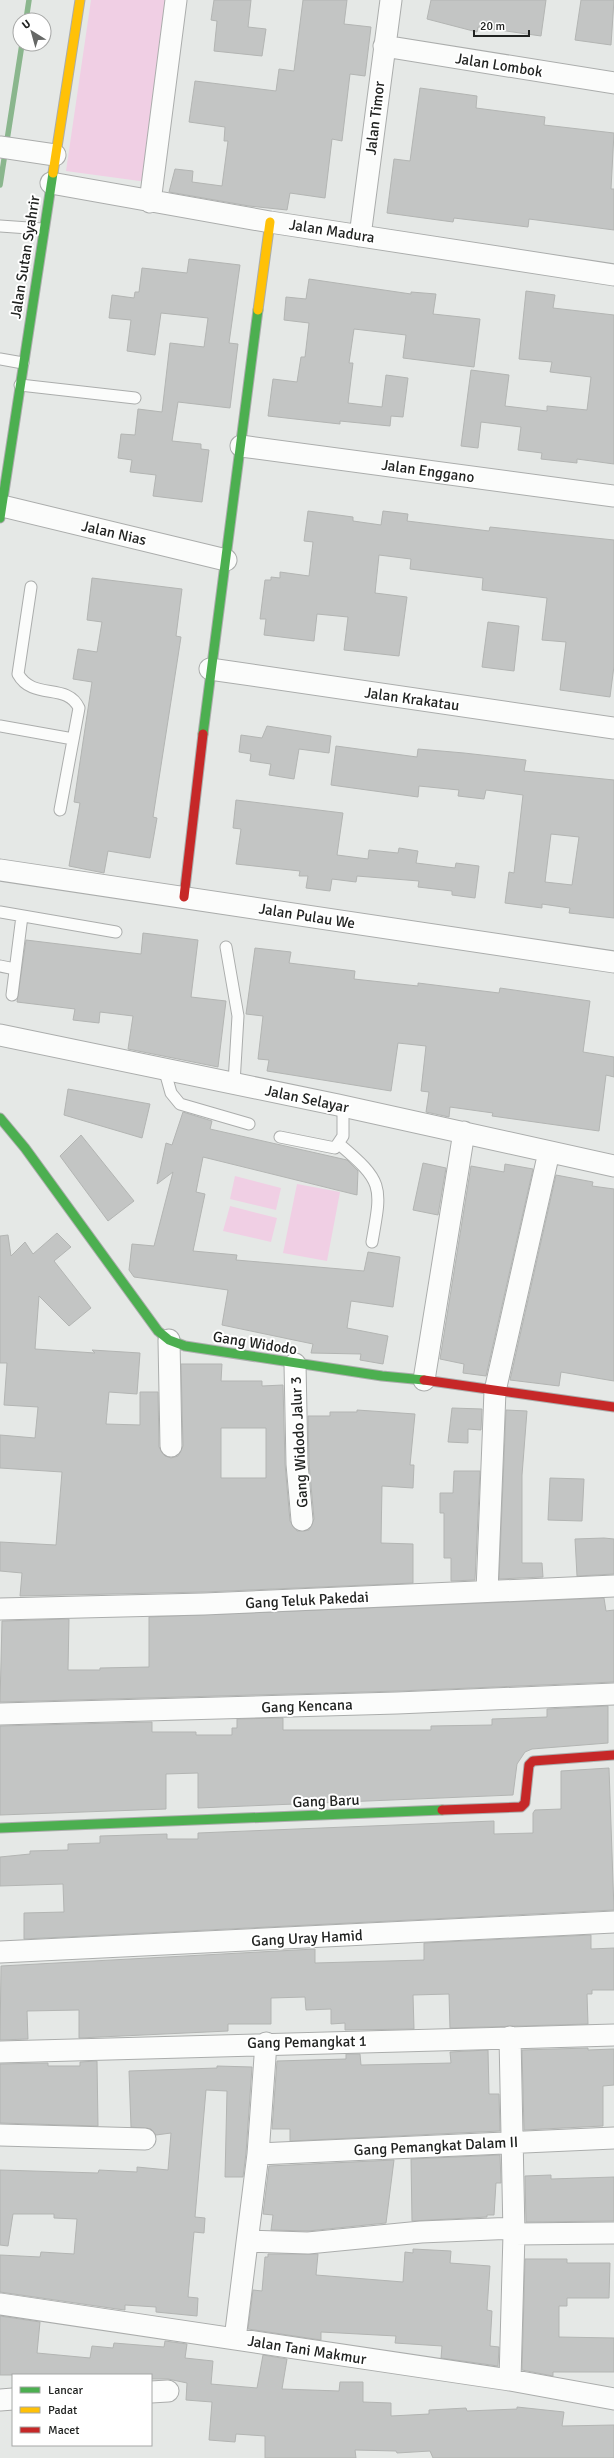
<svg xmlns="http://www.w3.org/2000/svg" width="614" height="2458" viewBox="0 0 614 2458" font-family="Signika,sans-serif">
  <rect width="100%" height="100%" fill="#e5e8e6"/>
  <path fill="#f0cfe4" d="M91 0H174L147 182 66 171Z
    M235 1176 281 1188 276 1210 230 1199Z
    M297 1184 340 1192 327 1261 283 1253Z
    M230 1206 277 1218 271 1242 223 1231Z"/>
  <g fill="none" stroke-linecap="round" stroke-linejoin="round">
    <path stroke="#8ab68d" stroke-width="5.5" d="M26 20 29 0
      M0 185 22 44"/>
  </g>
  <path fill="#c3c5c4" stroke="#b3b5b3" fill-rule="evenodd" d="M214 0H251L248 27 266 29 262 56 214 51 217 21 211 20Z
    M303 0H347L344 24 371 27 365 76 350 74 342 141 332 139 325 198 290 193 287 210 249 206 169 192 175 169 193 171 192 182 222 186 228 141H224L225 127 189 122 195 81 276 91 279 69 294 71Z
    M431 0H546L541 36 478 27 477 32 427 19Z
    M581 0H614L611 45 575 40Z
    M420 88 477 96 476 108 545 117 544 125 614 133 611 189H614V230L529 219 528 227 454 218 453 222 387 213 394 159 410 161Z
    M189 259 240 265 229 343 238 344 230 408 178 402 172 441 201 444V449L209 450 202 502 153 496 156 475 130 472 132 460 118 458 121 434 135 435 138 409 162 412 170 343 204 347 208 318 161 313 155 355 127 351 131 320 109 318 112 295 134 298 135 292H139L142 268 187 273Z
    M309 279 411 294V292L436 294 433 314 480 319 474 367 403 358 406 335 354 329 349 363H353L348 403 382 407 386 375 408 378 403 417 391 416 390 426 340 421V424L268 416 273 379 297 382 301 357H305L309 323 284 320 286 297 306 299Z
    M526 291 555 295 553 308 614 315V464L577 459V463L541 459 542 453 518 450 521 427 481 422 478 448 461 446 471 370 509 375 505 406 547 411V406L587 410 591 377 550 372 552 362 519 359Z
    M308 511 353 517V521L381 525 383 511 408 514 407 521 489 531 490 527 614 540V666L610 697 560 690 566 642 542 640 547 598 482 590 483 578 410 569 411 559 379 555 375 593 407 597 399 656 344 650 348 617 317 614 314 641 264 635 266 619H260L265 580H271V577L280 578V572L309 576 313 542 304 541Z
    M92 578 182 589 176 636 181 637 153 817 157 818 150 858 108 851 104 873 69 866 80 803 74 802 92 682 73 679 78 649 97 652 102 622 87 620Z
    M488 622 519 626 514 671 482 667Z
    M267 726 331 736 329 753 299 749 294 779 269 775 271 764 250 761 251 754 239 752 241 735 262 738Z
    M336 746 417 757 418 749 464 753 526 760 524 771 614 780V918L569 913 570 908 542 904V908L505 903 509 872 514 873 523 795 486 790 484 799 458 796 459 790 419 786 418 797 331 785ZM551 834 579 837 572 885 545 882Z
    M236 800 343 813 337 855 368 859 369 850 398 853 399 848 418 851 416 863 455 868 456 863 479 866 475 898 452 895V891L418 887 419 881 357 876 356 882 332 879 330 891 306 888 308 876H299L300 871 236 864 241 829 233 828Z
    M143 933 198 940 191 997 226 1001 218 1067 128 1049 133 1016 100 1012 99 1023 73 1020 75 1009 17 1002 26 940 141 954Z
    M255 948 291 952 289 963 355 971 354 979 418 986V983L499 993 500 988 590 1001 583 1052 614 1057V1077L606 1075 599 1131 492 1116 493 1113 450 1107 449 1117 426 1112 429 1092 421 1091 426 1046 398 1043 391 1091 267 1071 269 1060 258 1059 263 1016 246 1014Z
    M68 1089 150 1104 142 1138 64 1115Z
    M183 1112 212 1121 210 1129 347 1160 358 1171 357 1195 203 1157 196 1192 205 1194 193 1251 237 1255 236 1260 364 1271 368 1252 400 1257 393 1307 351 1301 347 1328 388 1336 383 1364 360 1360 361 1354 311 1353 313 1344 222 1325 228 1290 134 1277 129 1270 132 1244 154 1246 173 1172 157 1184 166 1143 172 1145Z
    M81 1135 134 1201 108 1221 60 1156Z
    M423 1163 446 1168 438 1215 413 1210Z
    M505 1164 533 1169 486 1376 463 1373 464 1364 440 1359 471 1166 504 1172Z
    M556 1175 593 1182 592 1186 614 1189V1381L561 1372 559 1386 510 1380Z
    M57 1233 71 1247 54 1261 91 1308 69 1326 39 1296 35 1349 95 1353 92 1350 140 1353 137 1394 109 1392 106 1424 140 1425V1392H158L159 1447 165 1456 171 1458 178 1456 183 1446 181 1364H222L221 1381H262V1386L283 1385 285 1464 290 1521 297 1531 309 1530 314 1519 309 1463 308 1416H330V1412H357V1410L415 1414 410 1465H414L413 1488 382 1486 381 1543 413 1544V1583L204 1592 20 1596 22 1573 0 1571V1542L56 1545 62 1472 0 1468V1435L35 1438 38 1407 4 1405 7 1363H0V1236L8 1235 11 1256 25 1242 33 1254ZM221 1428H266V1478H221Z
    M452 1408 482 1409 481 1430 468 1429V1443L448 1442Z
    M506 1410 527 1411 522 1475V1563H542L543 1577 499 1579Z
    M454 1471H480L475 1580 451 1581V1558H444V1513H440V1493H453Z
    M550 1478 584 1479 582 1521 548 1520Z
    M604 1538 614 1539V1574L577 1576 575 1539Z
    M604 1598 606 1611 614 1610V1682L399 1691 0 1702 2 1621 69 1619 68 1670H100V1668L149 1667V1617Z
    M608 1706V1743L532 1749 525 1752 517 1764 513 1795 198 1808V1773L166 1774V1809L0 1815V1726L152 1722V1732H196V1735H232V1728H237V1719L283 1718V1730H431V1726L492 1725V1719L547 1717V1709Z
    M609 1768 614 1910 24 1939V1913L64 1912 63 1884 0 1886V1857L30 1854V1851L68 1850V1844L100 1843V1836L167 1834V1839H198V1833L494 1821V1834L533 1833V1813L535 1810 561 1809V1771Z
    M591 1935V1949L614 1948V1990H592V1994H587L588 2024 450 2028 449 1994 413 1995 414 2029 345 2030V2023L331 2024V2009L306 2010 305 1997 271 1998V2024H228V2031L79 2038V2010L27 2011 28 2039 0 2040 1 1966 315 1949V1963L424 1960V1943Z
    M588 2048V2050L614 2049V2085L603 2086V2126L524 2130 522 2050Z
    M488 2050 489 2094H499L500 2131 290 2141V2129H272L277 2061 346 2059V2054H360L361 2065 451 2063 450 2052Z
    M97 2061 98 2126 0 2123V2064L48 2063V2066H80V2062Z
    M217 2066 252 2067 246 2153 243 2177H225L227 2091 206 2090 195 2217 205 2218 204 2233 194 2232 188 2297 198 2298 197 2316 156 2312V2307L125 2305V2310L117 2309 0 2292V2255L40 2257 41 2252 74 2254 77 2219 54 2218V2214H13L8 2246 0 2245V2170L98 2173 99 2170 137 2172V2167L168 2170 171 2133 156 2135 151 2129 131 2127 129 2071 217 2068Z
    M500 2155 501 2183H496L494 2215H487V2217L412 2221 411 2159Z
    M394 2160 386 2223 308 2231 271 2230 273 2215 263 2214 269 2166Z
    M551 2175V2179L614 2177V2221L526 2222 525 2176Z
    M413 2249 451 2251 450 2263 490 2266 487 2310 492 2311 490 2346 499 2347 498 2366 441 2358 442 2346 395 2343 396 2336 321 2332V2340L248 2329 253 2290 262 2291 265 2257H268V2254H318L316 2275 403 2282 405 2252 413 2253Z
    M525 2259H567V2263H610L609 2298H567V2306H559V2337L614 2338V2372H553V2376L522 2370Z
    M0 2316 40 2322 37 2353 90 2358 92 2346 113 2348 114 2343 164 2347 165 2341 187 2344 185 2358 213 2361 211 2384 257 2388 263 2355 287 2359 282 2389 339 2391 340 2382H363V2402L391 2403V2416L429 2414V2410L466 2408 467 2411 517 2409V2407L564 2412 562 2426 614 2425V2458H433L430 2451 397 2453 396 2451 355 2450 356 2458H265V2436L236 2434 235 2442 209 2440 212 2402 186 2400 187 2383 168 2379H151V2375H0Z"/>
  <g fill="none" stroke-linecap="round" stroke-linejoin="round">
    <g stroke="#abadac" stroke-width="13">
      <path id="lane" d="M0 226 43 229
        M0 359 23 363
        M20 385 135 398
        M31 587 18 674C33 701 67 682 79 708L60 810
        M0 726 73 739
        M0 912 116 932
        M226 947 238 1016 234 1083
        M0 966 15 969
        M12 995 22 916
        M164 1068 171 1093 180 1104 249 1124
        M280 1137 335 1148 343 1136V1106
        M339 1144C384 1182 382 1186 372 1242"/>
    </g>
    <g stroke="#abadac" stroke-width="23">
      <path id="street" d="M384 46 614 83
        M0 147 55 155
        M51 183 270 222 614 275
        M150 202 176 0
        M360 236 391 0
        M241 446 614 496
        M2 506 226 560
        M210 669 614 728
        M0 870 614 962
        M0 1035 338 1105 614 1166
        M169 1340 171 1446
        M295 1364 297 1464 302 1520
        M424 1380 464 1132
        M487 1591 495 1391 549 1152
        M0 1609 204 1604 614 1586
        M0 1714 397 1703 614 1694
        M0 1952 614 1922
        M510 2037 514 2234 510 2380
        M0 2052 614 2035
        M0 2135 145 2139
        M258 2154 614 2138
        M514 2234 614 2233
        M248 2241 308 2243 421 2232 514 2228
        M0 2304 510 2380 614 2399
        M235 2339 258 2154 266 2043
        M151 2392 168 2391
        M0 2400 13 2399"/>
    </g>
    <g stroke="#abadac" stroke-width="11">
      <path id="fast" d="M0 518 53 173
        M203 734 258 310
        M0 1118 25 1148 158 1331 169 1340 185 1346 382 1376 424 1380
        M0 1828 442 1810"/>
    </g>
    <g stroke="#abadac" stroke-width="11">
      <path id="slow" d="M53 173 80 0
        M258 310 270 222"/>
    </g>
    <g stroke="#abadac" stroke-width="11">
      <path id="jam" d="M184 897 203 734
        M424 1380 614 1407
        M442 1810 521 1807 525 1803 529 1765 533 1761 614 1755"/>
    </g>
    <use href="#lane" stroke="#fbfcfb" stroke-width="11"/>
    <use href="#street" stroke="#fbfcfb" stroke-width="21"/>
    <use href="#fast" stroke="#4caf50" stroke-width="9"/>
    <use href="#slow" stroke="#ffc107" stroke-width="9"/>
    <use href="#jam" stroke="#c62828" stroke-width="9"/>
  </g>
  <g text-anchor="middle" stroke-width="4" stroke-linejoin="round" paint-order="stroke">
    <g font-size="15" fill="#212321" stroke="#fff">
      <text transform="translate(499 65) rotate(9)" y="5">Jalan Lombok</text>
      <text transform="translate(375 118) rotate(-83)" y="5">Jalan Timor</text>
      <text transform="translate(332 231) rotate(9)" y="5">Jalan Madura</text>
      <text transform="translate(25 257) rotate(-81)" y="5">Jalan Sutan Syahrir</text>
      <text transform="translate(428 471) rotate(8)" y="5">Jalan Enggano</text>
      <text transform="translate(114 533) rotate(13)" y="5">Jalan Nias</text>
      <text transform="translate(412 699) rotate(8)" y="5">Jalan Krakatau</text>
      <text transform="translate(307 916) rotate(9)" y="5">Jalan Pulau We</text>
      <text transform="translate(307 1099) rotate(12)" y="5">Jalan Selayar</text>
      <text transform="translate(255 1343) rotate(9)" y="5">Gang Widodo</text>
      <text transform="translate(299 1442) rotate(-93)" y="5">Gang Widodo Jalur 3</text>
      <text transform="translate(307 1600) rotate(-3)" y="5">Gang Teluk Pakedai</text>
      <text transform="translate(307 1706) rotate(-2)" y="5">Gang Kencana</text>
      <text transform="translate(326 1801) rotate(-2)" y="5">Gang Baru</text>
      <text transform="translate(307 1938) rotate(-3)" y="5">Gang Uray Hamid</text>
      <text transform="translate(307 2042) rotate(-1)" y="5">Gang Pemangkat 1</text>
      <text transform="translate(436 2146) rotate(-3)" y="5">Gang Pemangkat Dalam II</text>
      <text transform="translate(307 2350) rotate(9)" y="5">Jalan Tani Makmur</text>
    </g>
  </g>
  <rect x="12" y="2374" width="140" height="72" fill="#ffffff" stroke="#a6a7a6"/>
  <rect x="20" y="2387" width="20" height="6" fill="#4caf50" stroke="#a6a7a6"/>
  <text x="48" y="2394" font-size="12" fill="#212321">Lancar</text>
  <rect x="20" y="2407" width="20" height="6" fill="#ffc107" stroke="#a6a7a6"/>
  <text x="48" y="2414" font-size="12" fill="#212321">Padat</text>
  <rect x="20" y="2427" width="20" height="6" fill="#c62828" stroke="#a6a7a6"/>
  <text x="48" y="2434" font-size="12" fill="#212321">Macet</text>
  <g transform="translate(32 32) rotate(323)"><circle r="19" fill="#ffffff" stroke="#a6a7a6"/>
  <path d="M0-3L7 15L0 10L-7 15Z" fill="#666866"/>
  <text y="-6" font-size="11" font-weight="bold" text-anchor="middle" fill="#212321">U</text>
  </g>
  <path d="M474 30v6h55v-6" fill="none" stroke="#212321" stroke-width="2"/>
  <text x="480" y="30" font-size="12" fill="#212321" stroke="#ffffff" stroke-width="3" paint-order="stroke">20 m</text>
</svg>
